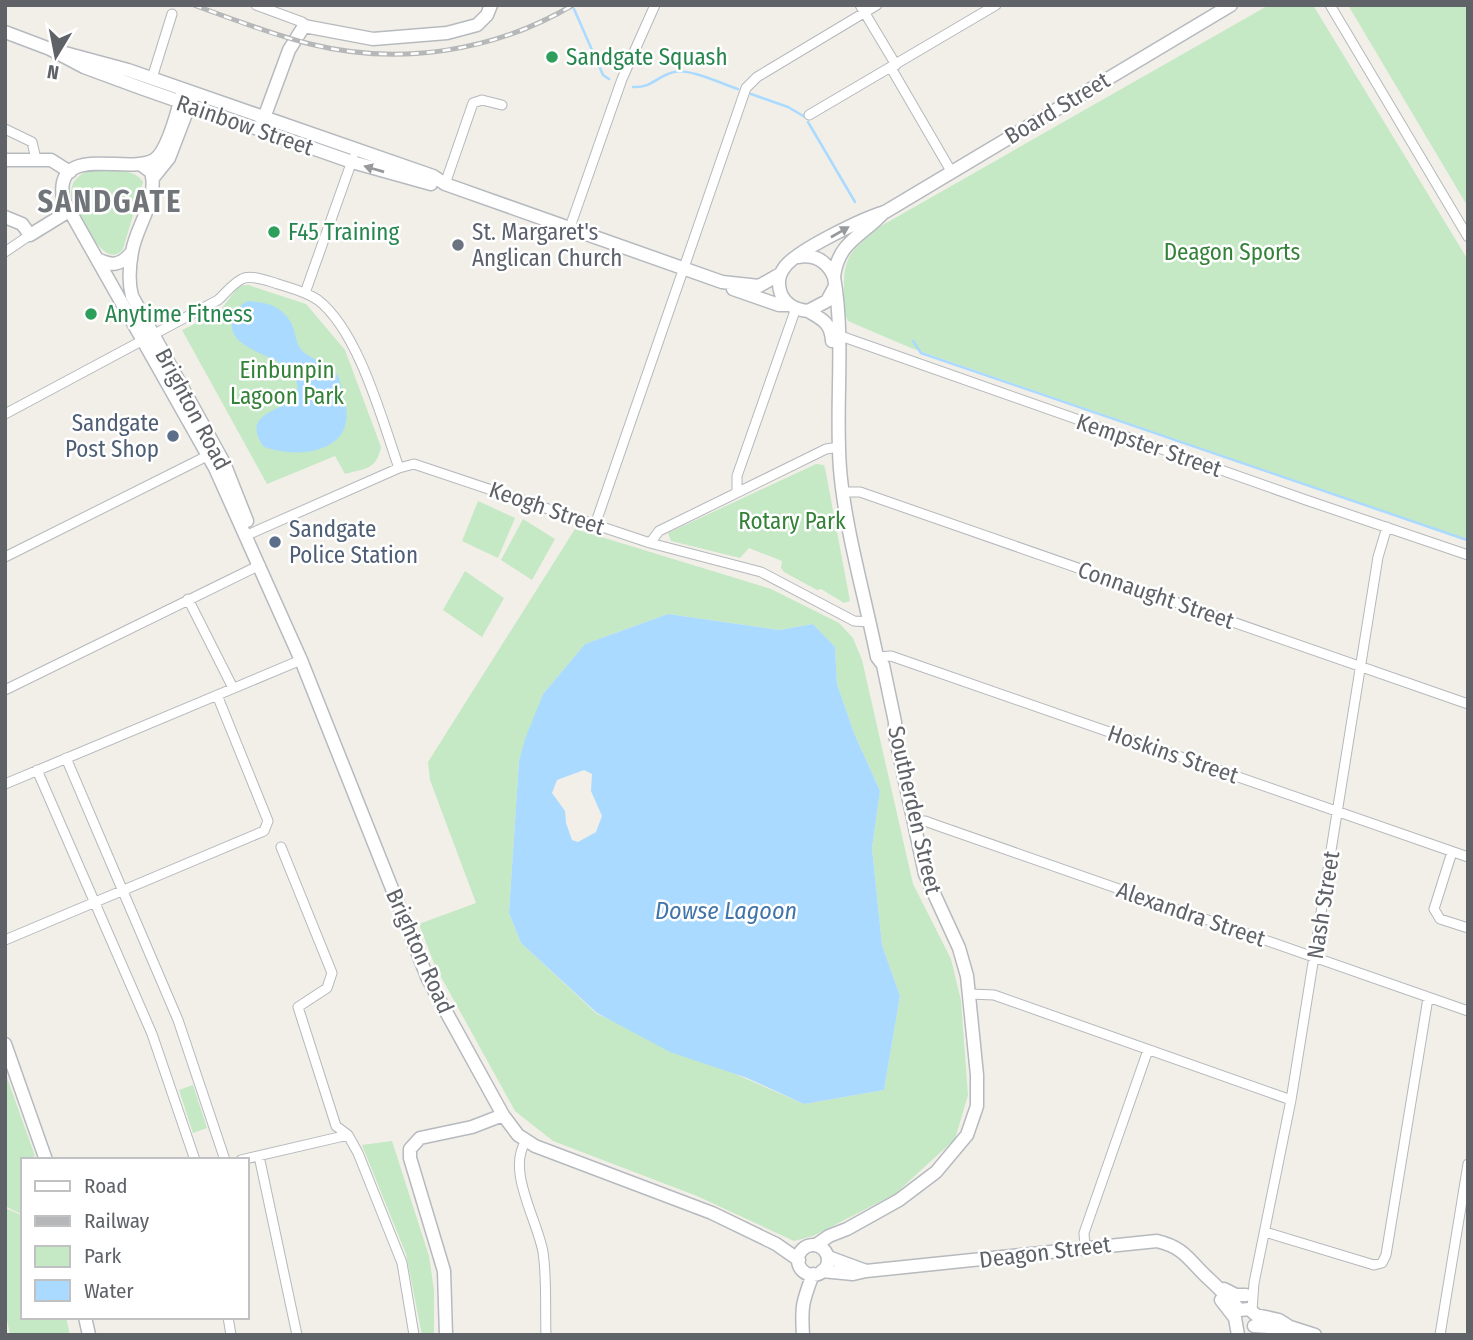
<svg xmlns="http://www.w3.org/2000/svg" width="1473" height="1340" viewBox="0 0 1473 1340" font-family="'Fira Sans Condensed',sans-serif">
  <rect width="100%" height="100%" fill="#f1efe8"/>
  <path fill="#c5e8c5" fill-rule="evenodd" d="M1269 5H1313L1468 260V540L911 348 848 321C844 313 844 304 844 294 843 253 851 252 881 226Z
    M1348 5H1468V207Z
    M88 171C105 172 134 166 143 182L123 249C104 274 79 212 71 197 70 184 76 176 88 171Z
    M248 285 306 304 345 350 381 447C376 470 366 468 345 474L335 456 267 484 182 330 219 312 239 286Z
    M816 464 824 465 826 473 850 601 844 603 821 589 817 590 784 572 781 568 782 561 749 548 740 558 671 541 668 533Z
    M478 501 515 518 498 558 462 541Z
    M523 519 555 539 532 580 501 560Z
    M575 529 771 589 839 623 853 638 862 660 913 884 951 959 961 1001 968 1095 955 1139 895 1194 813 1236 794 1241 697 1196 553 1141 515 1111 435 966 419 924 476 903 430 780 428 762ZM668 614 779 630 813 624 835 647 837 684 854 733 880 791 872 848 882 945 900 996 884 1090 804 1104 597 1014 521 943 509 913 519 761 543 694 585 644Z
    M465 571 504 598 482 637 443 610Z
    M5 1072 35 1156 23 1160V1215L5 1206Z
    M193 1085 207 1128 193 1133 179 1090Z
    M392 1141 429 1256 434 1290V1335H422L406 1254 362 1145Z
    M5 1208 23 1216V1317H66L70 1335H10L5 1310Z"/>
  <path fill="#aadaff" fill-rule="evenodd" d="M248 301C265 302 280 305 290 321 295 328 295 339 299 346 307 361 328 360 337 375 341 380 341 389 343 396 362 449 304 461 264 447 231 401 318 416 293 374 282 354 227 352 232 321 234 310 239 306 248 301Z
    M668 614 779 630 813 624 835 647 837 684 854 733 880 791 872 848 882 945 900 996 884 1090 804 1104 747 1078 670 1052 597 1013 521 943 509 913 519 761 525 739 543 694 585 644ZM584 770 592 774 591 791 602 816 596 832 578 842 572 840 566 823 565 811 552 793 557 780Z"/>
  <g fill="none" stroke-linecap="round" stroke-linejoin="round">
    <path stroke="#aadaff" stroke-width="2.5" d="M574 9 603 75 609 79
      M633 87C652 88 657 76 674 72 690 68 722 84 738 89
      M751 94 788 107 805 117
      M808 122 855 202
      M913 341 921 353 1467 540"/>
    <g stroke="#b5b8bc" stroke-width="11">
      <path id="street" d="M256 5 302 22 306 25
        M860 5 896 65
        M1330 5 1468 237
        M891 68 951 171
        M152 78 172 14
        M809 115 996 5
        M5 129 32 142 36 159
        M445 184 473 103 482 100 502 105
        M570 227 622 79 655 5
        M5 252 30 235
        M305 293 353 158
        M835 334 1306 500 1468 555
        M5 414 218 300C225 294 233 283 242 279 251 274 268 281 278 284 291 288 307 292 318 300 359 332 382 420 399 468
        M737 491V476L796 308
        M843 492H860L1468 704
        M595 525 746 88 757 77 877 5
        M245 536 399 468 414 464 650 543 761 572 854 621 870 622
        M650 543 659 531 826 449 839 447
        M5 557 213 453
        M188 599 233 688
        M877 657 891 656 1468 857
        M5 690 260 565
        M66 758 178 1020 225 1160
        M37 770 152 1034 195 1160
        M5 784 301 660
        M913 821H925L936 825 1468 1011
        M281 847 332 973 327 988 298 1007 336 1126 348 1135 358 1153 402 1263 414 1335
        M1452 852 1434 909 1440 919 1468 928
        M5 940 264 831 268 821 217 695
        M970 994 994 995 1291 1100
        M526 1141C506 1170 537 1219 543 1252 547 1279 545 1308 546 1335
        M259 1156 297 1335
        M241 1160 348 1135
        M1265 1232 1374 1265 1382 1263 1386 1255 1428 998
        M1085 1248 1084 1233 1148 1050
        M1252 1310 1254 1283 1291 1100 1378 557 1387 527
        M228 1317 231 1335
        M1440 1335 1468 1164"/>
    </g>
    <g stroke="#b6babf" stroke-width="15">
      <path id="secondary" d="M5 32 50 49 84 67 141 88 352 162 431 184
        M50 49 128 70 433 176 445 184 722 282 759 286 780 274
        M183 90C179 106 168 151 154 160 128 175 54 142 63 199L215 468 301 660 428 979 503 1115 518 1135 535 1146 712 1213 776 1244 799 1260
        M261 126 289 50 304 26 373 39 447 33 477 25 487 15 491 5
        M5 160H51L70 172
        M140 164 151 172C159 199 136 226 132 252 129 268 128 281 132 296L224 463 247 521
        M153 178 169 158 192 98
        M5 217 22 224 30 235 69 211
        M798 257C815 254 827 261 834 277 845 340 835 405 840 469 845 529 865 597 877 657L883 665 895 722V735L925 874 959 948 967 976 977 1075V1106L967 1135 936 1172 899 1200 847 1229 829 1236 816 1245
        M97 259C112 266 120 266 131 253
        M834 277C838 241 863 236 884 212
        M835 286 827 301 808 311C797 310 786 305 781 294 778 286 778 276 784 268 795 251 864 218 885 212L1231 5
        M733 289 779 305H789
        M808 311C822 319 831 323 832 341
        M5 1044 46 1160
        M798 1260a15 15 0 1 1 30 0a15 15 0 1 1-30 0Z
        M828 1257 866 1271
        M822 1271 853 1274 866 1271 1157 1241C1186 1248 1189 1261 1209 1279 1220 1289 1229 1299 1240 1310
        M1224 1289 1236 1295H1246
        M1221 1300 1235 1318 1238 1335
        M1240 1310 1249 1309 1256 1315 1279 1320 1290 1327 1315 1335
        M85 1317 89 1335
        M1254 1326 1286 1328
        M446 1335 444 1271 410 1158V1149L420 1138 472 1127 503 1115
        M803 1335C801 1305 803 1301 813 1274"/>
    </g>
    <use href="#street" stroke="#fff" stroke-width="9"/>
    <use href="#secondary" stroke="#fff" stroke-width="12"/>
    <g stroke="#b6b7b8" stroke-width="5">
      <path id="rail" d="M194 5C232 19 271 34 310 44 399 66 494 52 573 5"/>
    </g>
    <use href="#rail" stroke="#fff" stroke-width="2.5" stroke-dasharray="8" stroke-linecap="butt"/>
  </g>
  <defs><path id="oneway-solid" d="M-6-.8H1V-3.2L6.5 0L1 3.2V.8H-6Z" transform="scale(1.75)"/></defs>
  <g fill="#979a9d">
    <use href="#oneway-solid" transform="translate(374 169) rotate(-164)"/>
    <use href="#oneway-solid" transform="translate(840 232) rotate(-30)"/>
  </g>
  <g fill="#2e9e5b" stroke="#fff" stroke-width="2.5">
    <circle cx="552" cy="57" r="7"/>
    <circle cx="274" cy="232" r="7"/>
    <circle cx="91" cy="314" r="7"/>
  </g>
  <circle fill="#6b7280" stroke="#fff" stroke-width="2.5" cx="458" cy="245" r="7"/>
  <g fill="#5c6f8a" stroke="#fff" stroke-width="2.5">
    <circle cx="173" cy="436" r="7"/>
    <circle cx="275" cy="542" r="7"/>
  </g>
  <g text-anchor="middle" stroke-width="5" stroke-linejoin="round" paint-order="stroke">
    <g font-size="23" fill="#27864d" stroke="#fff" text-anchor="start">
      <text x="566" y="65">Sandgate Squash</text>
      <text x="288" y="240">F45 Training</text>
      <text x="105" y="322">Anytime Fitness</text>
    </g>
    <g font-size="23" fill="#5f6368" stroke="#fff">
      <text transform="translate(1057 108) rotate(-31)" y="8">Board Street</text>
      <text transform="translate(245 125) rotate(19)" y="8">Rainbow Street</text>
      <text transform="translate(193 409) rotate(62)" y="8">Brighton Road</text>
      <text transform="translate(1149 445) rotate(19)" y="8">Kempster Street</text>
      <text transform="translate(547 508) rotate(19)" y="8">Keogh Street</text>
      <text transform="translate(1156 595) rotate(19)" y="8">Connaught Street</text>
      <text transform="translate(1173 754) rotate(19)" y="8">Hoskins Street</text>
      <text transform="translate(915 810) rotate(77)" y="8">Southerden Street</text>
      <text transform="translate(1323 905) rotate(-81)" y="8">Nash Street</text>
      <text transform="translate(1191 914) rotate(19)" y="8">Alexandra Street</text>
      <text transform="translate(420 951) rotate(66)" y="8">Brighton Road</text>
      <text transform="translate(1045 1252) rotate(-7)" y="8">Deagon Street</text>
    </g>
    <g font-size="23" fill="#5b616d" stroke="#fff" text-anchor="start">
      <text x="472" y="240">St. Margaret's<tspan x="472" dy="26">Anglican Church</tspan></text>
    </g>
    <g font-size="23" fill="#348238" stroke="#fff">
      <text x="1232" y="260">Deagon Sports</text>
      <text x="287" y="378">Einbunpin<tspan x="287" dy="26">Lagoon Park</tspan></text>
      <text x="792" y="529">Rotary Park</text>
    </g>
    <g font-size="23" fill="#4e5e75" stroke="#fff" text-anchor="end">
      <text x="159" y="431">Sandgate<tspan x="159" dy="26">Post Shop</tspan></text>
      <text x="289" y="537" text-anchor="start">Sandgate<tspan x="289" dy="26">Police Station</tspan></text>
    </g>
    <g font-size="24" font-style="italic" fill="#4174aa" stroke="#fff">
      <text x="726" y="919">Dowse Lagoon</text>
    </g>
    <g font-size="30" font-weight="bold" letter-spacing="2" fill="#70757a" stroke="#fff">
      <text x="110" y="212">SANDGATE</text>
    </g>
  </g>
  <rect width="1473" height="1340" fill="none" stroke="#5f6368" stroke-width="14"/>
  <rect x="21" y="1158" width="228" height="161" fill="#ffffff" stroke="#bfc1c3" stroke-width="2"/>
  <rect x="35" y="1181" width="35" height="10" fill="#ffffff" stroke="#bfc1c3" stroke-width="2"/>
  <text x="84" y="1193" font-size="21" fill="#5f6368">Road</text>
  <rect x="35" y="1216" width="35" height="10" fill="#b6b7b8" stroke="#bfc1c3" stroke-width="2"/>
  <text x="84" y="1228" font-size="21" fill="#5f6368">Railway</text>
  <rect x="35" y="1246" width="35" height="21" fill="#c5e8c5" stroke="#bfc1c3" stroke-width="2"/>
  <text x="84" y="1263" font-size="21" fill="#5f6368">Park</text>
  <rect x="35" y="1280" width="35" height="21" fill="#aadaff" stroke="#bfc1c3" stroke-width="2"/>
  <text x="84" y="1298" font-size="21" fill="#5f6368">Water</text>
  <g transform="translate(56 56) rotate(190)" stroke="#ffffff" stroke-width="5" paint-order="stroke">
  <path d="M0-5L12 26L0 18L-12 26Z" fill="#5f6368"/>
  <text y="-10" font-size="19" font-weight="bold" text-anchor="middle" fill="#5f6368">N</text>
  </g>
</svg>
